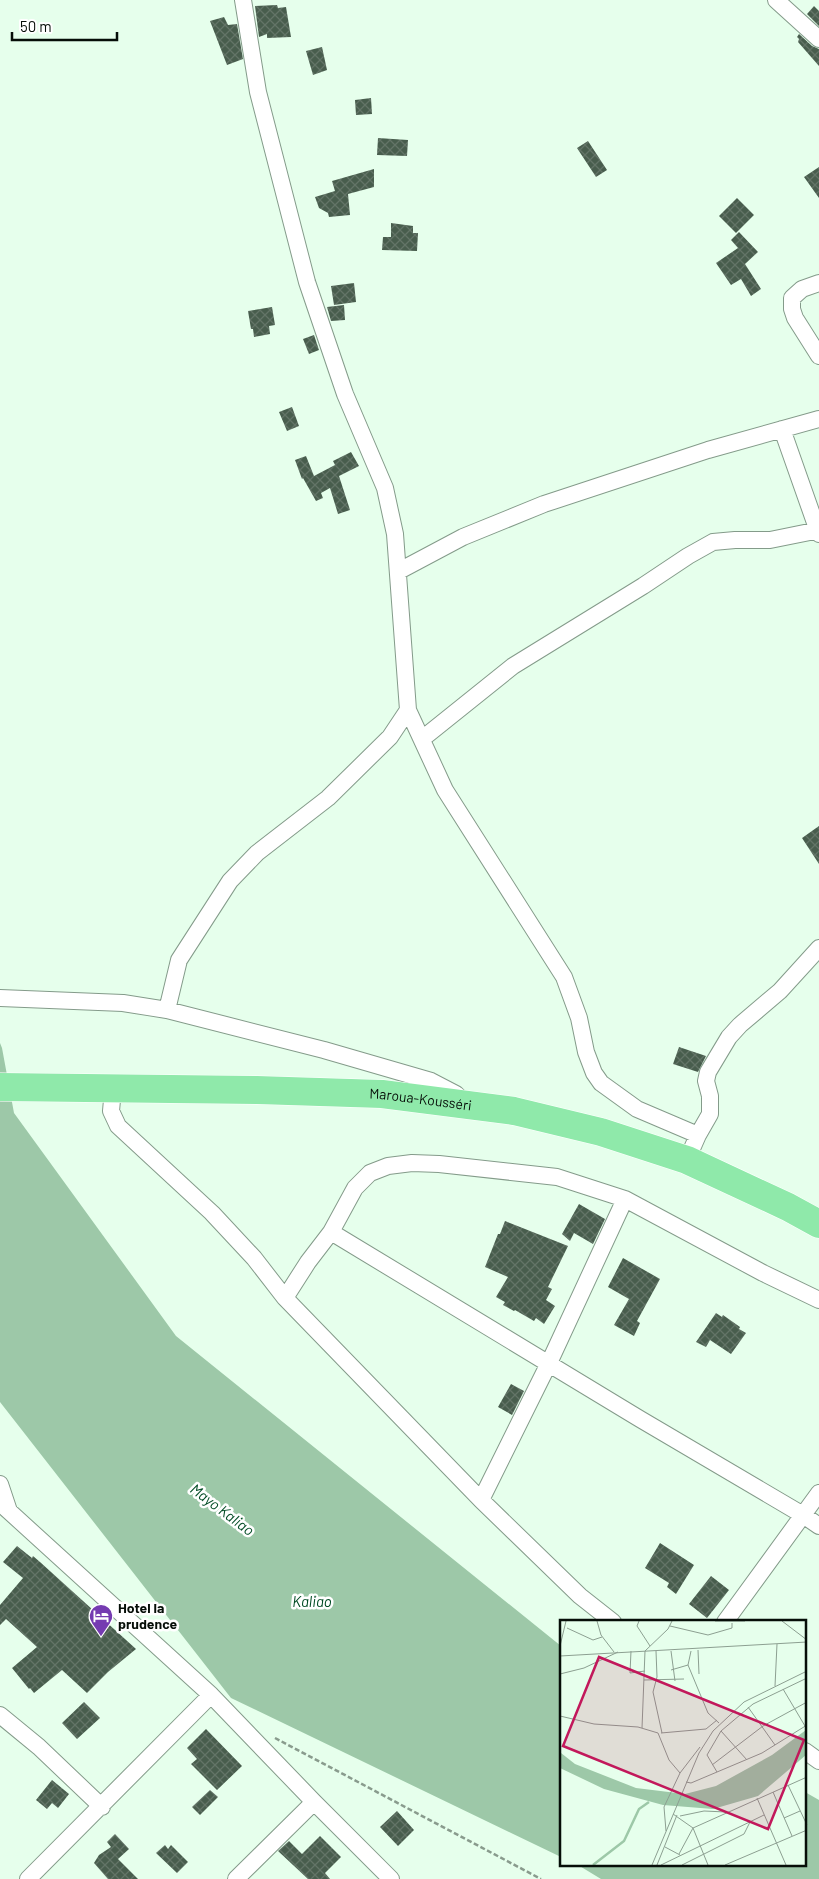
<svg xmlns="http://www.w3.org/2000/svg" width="819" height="1879" viewBox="0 0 819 1879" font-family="Barlow,sans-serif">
  <defs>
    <pattern id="building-cross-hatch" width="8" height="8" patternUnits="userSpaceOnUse" patternTransform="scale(1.25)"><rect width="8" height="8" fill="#485d4d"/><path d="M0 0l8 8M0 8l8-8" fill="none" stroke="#637467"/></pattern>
  </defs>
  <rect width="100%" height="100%" fill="#e6ffec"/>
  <path fill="#9dc8a8" d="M0 1043 2 1048 14 1113 176 1336 561 1646V1857L231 1698 0 1402Z
    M805 1792 819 1800V1879H601L578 1865H805Z"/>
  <path fill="url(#building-cross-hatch)" d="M277 5 278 8 286 7 291 37 267 38V34L259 37 255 6Z
    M814 6 819 11V26L807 14Z
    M224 17 228 25 237 24 243 59 227 65 210 21Z
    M799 34 812 46 819 49V66L798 42 799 39 797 37Z
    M322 47 327 70 313 75 306 51Z
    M371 98 372 114 356 115 355 100Z
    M378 138 408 140 407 156 377 155Z
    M588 141 607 170 596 177 577 148Z
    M819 167V198L804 177Z
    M374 169V187L348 194 350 215 329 217 328 213 319 208 315 197 335 191 332 181Z
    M737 198 754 215 736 233 719 216Z
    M391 223 413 226V233H418L417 251 382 250 383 237H391Z
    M739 232 758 252 745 264 761 289 751 296 741 279 731 285 716 263 738 248 731 240Z
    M354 283 356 302 334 305 331 286Z
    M344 305 345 320 331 321 327 307Z
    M272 307 275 325 269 326 270 334 254 337 253 329H251L248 311Z
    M314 335 319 350 309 354 303 339Z
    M292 407 299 426 287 431 279 412Z
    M351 452 359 466 339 476 350 510 338 514 330 488 321 493 323 498 316 501 303 478 302 479 295 460 306 456 314 476 335 465 333 461Z
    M819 826V864L802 838Z
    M679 1047 706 1056 698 1072 673 1064Z
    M579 1204 605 1219 593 1244 574 1233 570 1241 562 1234Z
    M505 1221 568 1246 548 1287 552 1289 546 1300 555 1306 544 1324 536 1318 534 1321 515 1310 514 1311 503 1305 505 1302 496 1297 508 1277 485 1267 498 1234H500Z
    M623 1258 660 1279 637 1321 640 1323 634 1336 614 1325 629 1299 608 1287Z
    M716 1313 722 1317 723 1315 740 1327 739 1329 746 1333 731 1354 710 1340 706 1347 696 1342Z
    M511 1384 524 1391 512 1415 498 1407Z
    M660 1543 694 1565 676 1594 667 1587 669 1583 645 1568Z
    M17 1546 32 1558 33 1556 40 1562 136 1649 108 1672 87 1693 62 1670 34 1693 30 1688 29 1689 12 1668 37 1647 6 1619 0 1625V1605L23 1578 3 1562Z
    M711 1576 729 1590 707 1618 689 1604Z
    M84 1702 100 1718 77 1739 62 1723Z
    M206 1729 242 1766 217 1790 191 1764 197 1759 187 1748Z
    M52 1780 69 1794 58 1808 52 1803 47 1809 36 1800Z
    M210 1790 218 1797 200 1815 192 1807Z
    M397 1811 414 1830 398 1846 380 1827Z
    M115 1834 129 1849 118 1859 138 1879H108L94 1863 99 1855 111 1847 107 1842Z
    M320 1836 341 1857 325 1873 330 1879H308L278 1851 289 1841 302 1854Z
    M165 1845 168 1849 171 1845 188 1862 177 1873 156 1853Z"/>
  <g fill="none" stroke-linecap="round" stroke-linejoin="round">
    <g stroke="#849b8a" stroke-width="18">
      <path id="street" d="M776 0 819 39
        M819 283 802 289 792 298V309L795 318 819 356
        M782 429 819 534
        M399 571 463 537 544 504 708 450 819 419
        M408 710 445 790 564 977 579 1018 586 1052 594 1073 601 1083 637 1109 698 1135
        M422 739 513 666 643 586 688 556 713 542 735 540H770L819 530
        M0 998 123 1003 167 1010 324 1050 431 1081 456 1094 463 1101
        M167 1010 179 960 230 881 257 853 328 798 390 737 408 710 395 534 385 488 345 394 307 282 258 92 243 0
        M113 1089 111 1111 118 1126 212 1213 254 1258 285 1298 481 1500 580 1596 613 1622
        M687 1160 698 1135 710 1114V1096L706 1081 708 1072 729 1037 740 1025 780 991 819 948
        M331 1232 640 1419 803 1515 819 1526
        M285 1298 308 1262 331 1232 355 1188 370 1173 388 1166 412 1163 439 1164 557 1177 625 1199 763 1273 819 1300
        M0 1484 9 1511
        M481 1500 549 1363 625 1199
        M0 1503 211 1695 314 1802 391 1879
        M725 1622 819 1493
        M0 1715 39 1747 102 1807
        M805 1751 819 1761
        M28 1879 211 1695
        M236 1879 314 1802"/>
    </g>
    <g stroke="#fff" stroke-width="29">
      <g id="highway">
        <path id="s1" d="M0 1087 257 1090 382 1094 514 1111 601 1132 687 1160 788 1207 819 1224"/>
      </g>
    </g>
    <path stroke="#899b8d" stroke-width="2.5" stroke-dasharray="5 2.5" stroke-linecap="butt" d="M275 1738 541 1879"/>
    <use href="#street" stroke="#fff" stroke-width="16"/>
    <use href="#highway" stroke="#8fe9aa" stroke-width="28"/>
  </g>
  <defs>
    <g id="hotel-pin" transform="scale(1.25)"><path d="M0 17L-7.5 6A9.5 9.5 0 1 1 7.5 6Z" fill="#753bb1" stroke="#fff"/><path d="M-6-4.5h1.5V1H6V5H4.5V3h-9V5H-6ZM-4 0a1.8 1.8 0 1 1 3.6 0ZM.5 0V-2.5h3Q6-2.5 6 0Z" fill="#fff"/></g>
  </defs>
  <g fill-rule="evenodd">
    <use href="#hotel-pin" x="101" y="1616"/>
  </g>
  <g text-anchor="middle" stroke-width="5" stroke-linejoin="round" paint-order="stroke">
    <g font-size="14" fill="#060e08" stroke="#fff">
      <text dy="5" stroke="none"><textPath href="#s1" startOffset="421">Maroua-Kousséri</textPath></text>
    </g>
    <g font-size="14" font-weight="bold" fill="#060e08" stroke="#fff" text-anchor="start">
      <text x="118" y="1613">Hotel la<tspan x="118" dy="16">prudence</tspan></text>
    </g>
    <g font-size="15" font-style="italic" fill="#014b24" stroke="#fff">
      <text transform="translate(222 1510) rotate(37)" y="5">Mayo Kaliao</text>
      <text x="312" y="1607">Kaliao</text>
    </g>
  </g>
  <g transform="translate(560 1620)">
    <rect width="246" height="246" fill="#e6ffec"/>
    <path d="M246 110V135L198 176 153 189 103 185 44 169 0 148 1 133 15 144 76 168 125 174 156 166 212 135Z" fill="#9dc8a8"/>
    <path fill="none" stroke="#9dc8a8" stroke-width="2.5" d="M33 245 64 221 79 189 89 182"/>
    <path fill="none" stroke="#8c9f91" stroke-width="1" d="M37 1 41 15 54 32M79 1 77 6 90 26M155 1H185M222 1 247 20M110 6 148 15 172 8V3M7 8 33 20 42 17M0 26 6 1M138 30 139 54M71 31 70 53 85 51M96 31 97 57 93 72 102 113M111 31 115 61M131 31 128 45 148 93 159 103M0 36 247 22M111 50 128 45M0 54 24 48 58 32M84 60 124 59M215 66 217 24M223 69 245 106M188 87 215 125M0 96 34 104 78 107 98 113 109 140 120 153M82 108 85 31 108 9 112 1M161 111 187 140M101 113 146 109 157 100M152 145 203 106 247 82M157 152 147 135 161 111 193 84 247 58M126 162 131 163 202 133 247 105M228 165 247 205M213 172 232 216M197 178 226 245M113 194 133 208 148 245M120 196 144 191 166 192M224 198 240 191M106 211 104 187 120 153 140 127M105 227 120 235M119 234 133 208 247 157M92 245 139 133 153 111 184 82 247 51M97 245 117 195M101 245 204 195M122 245 184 214 190 202M165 245 247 210"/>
    <path fill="#c2185b" fill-opacity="0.15" stroke="#c2185b" stroke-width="2.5" d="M39 37 244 120 208 209 3 126Z"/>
    <rect width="246" height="246" fill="none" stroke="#060e08" stroke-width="2.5"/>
  </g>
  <path d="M12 32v8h105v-8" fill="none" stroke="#060e08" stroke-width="2.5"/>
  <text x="20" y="32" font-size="15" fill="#060e08" stroke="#ffffff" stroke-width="4" paint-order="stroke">50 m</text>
</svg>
